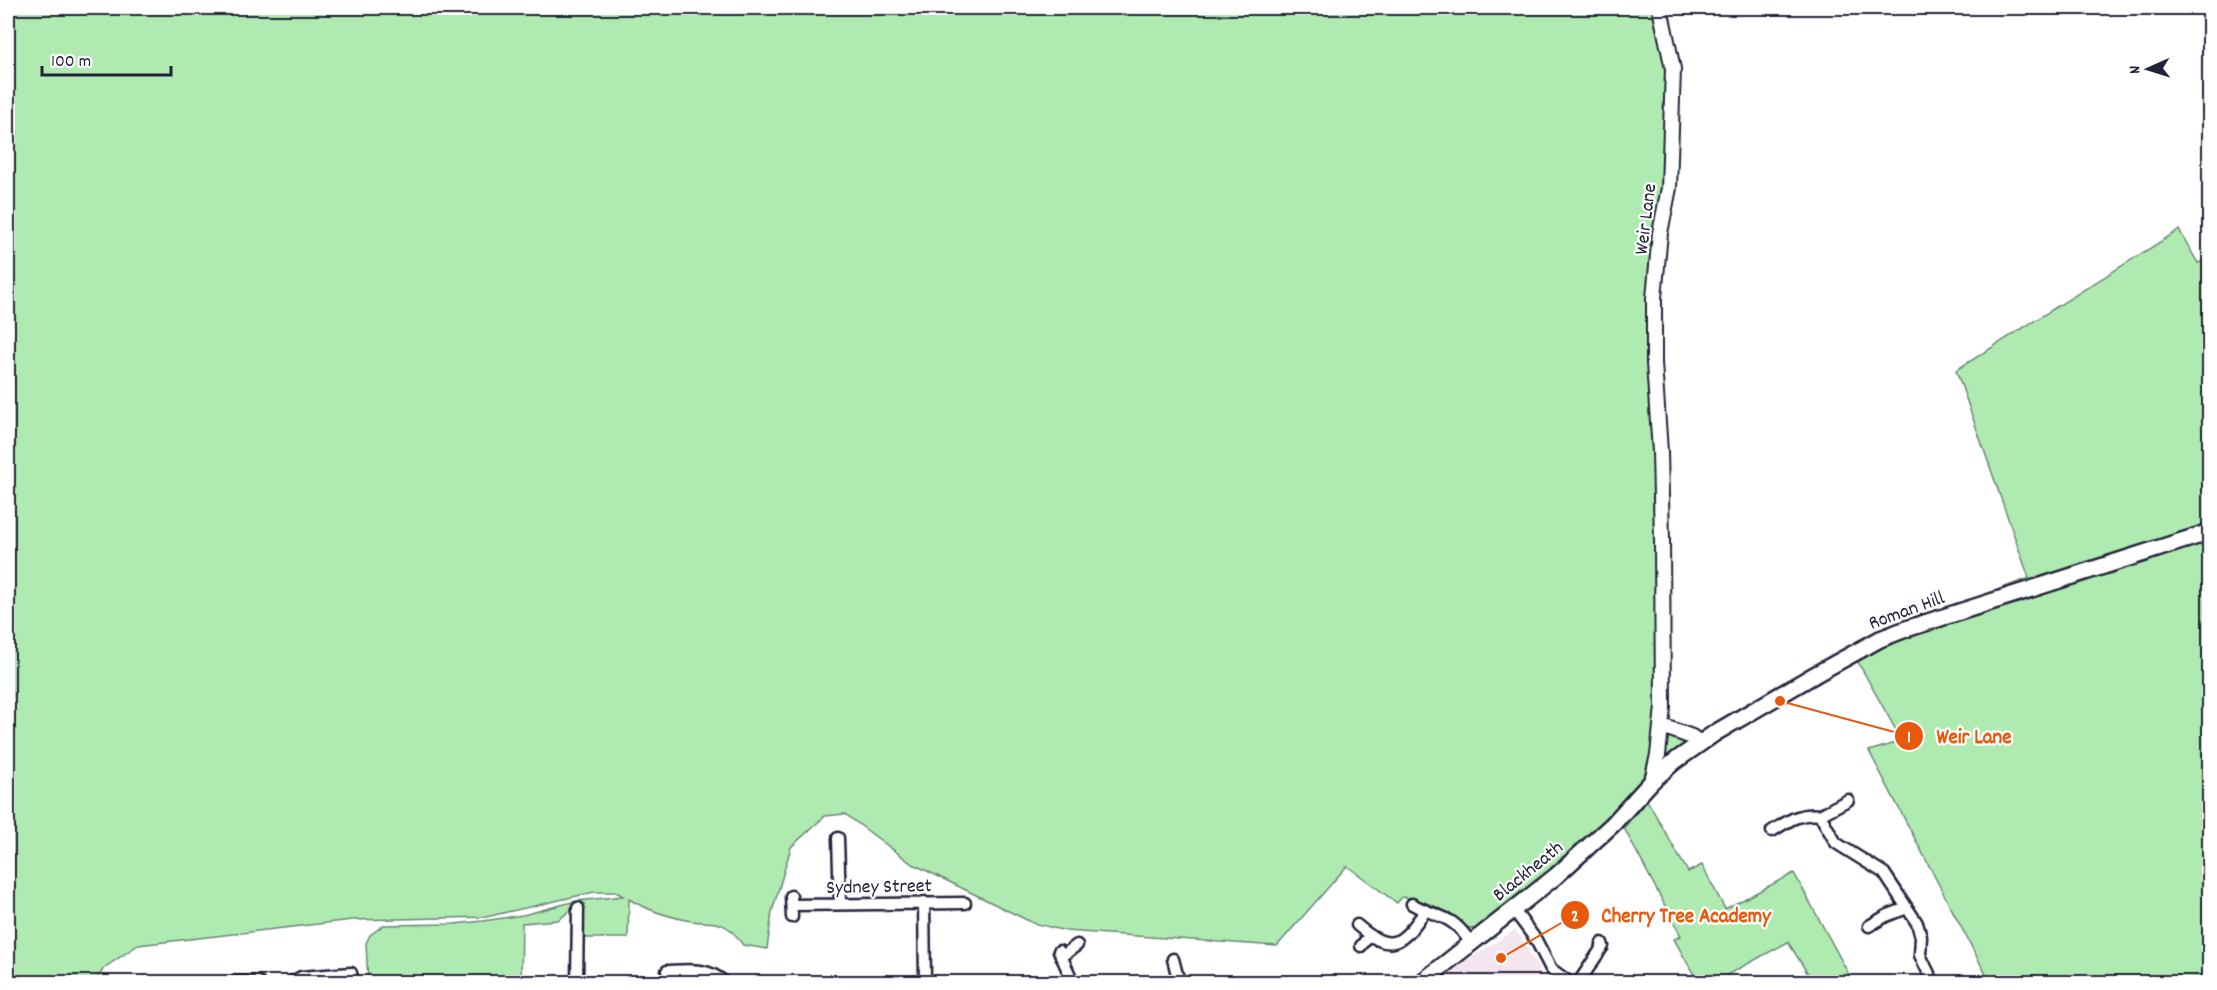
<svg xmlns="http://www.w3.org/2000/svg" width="2217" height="990" viewBox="0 0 2217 990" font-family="Dekko,sans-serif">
  <rect width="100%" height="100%" fill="#fff"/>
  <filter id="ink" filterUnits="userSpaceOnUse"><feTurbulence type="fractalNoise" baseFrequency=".0167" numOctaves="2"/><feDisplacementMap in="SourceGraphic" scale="12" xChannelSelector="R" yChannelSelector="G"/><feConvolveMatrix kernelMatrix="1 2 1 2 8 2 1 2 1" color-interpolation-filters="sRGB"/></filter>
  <g filter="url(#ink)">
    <path fill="#f4e6ef" d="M1515 930 1525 943 1542 977 1549 982H1438L1464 962Z"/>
    <path fill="#afebb0" stroke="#688676" stroke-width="1.5" d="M8 8H1660L1673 69 1654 298 1663 707 1641 786 1553 871 1486 922 1475 929C1462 928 1457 918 1446 912 1434 905 1416 898 1402 897L1397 903 1347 866 1277 946 1066 931 1033 923 911 863 845 814 825 816 791 847 772 912 767 949 743 945C739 940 734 932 728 928 717 920 703 923 691 921 670 917 647 910 629 899L628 938H583L584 903 579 904 558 920 522 923 521 982H368L366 943 370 935 384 925 454 924 483 921 523 915 576 901 623 896 616 892H594L486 917 352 920 138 945 104 968 95 982H8Z
      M2179 230 2198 263 2210 259 2209 982H1990L1869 751 1902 741 1858 662 1855 647 1894 629 2029 578 1956 370Z
      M1671 735 1691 741 1658 770 1664 739Z
      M1647 800 1688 872 1702 865 1725 909 1794 873 1853 982H1813L1788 942 1714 982H1698L1674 939 1681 936 1624 828Z"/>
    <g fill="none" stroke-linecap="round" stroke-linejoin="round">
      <g stroke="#22223b" stroke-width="15">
        <path id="minor" d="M1820 815 1848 800
          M1772 831C1788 821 1800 812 1820 815L1836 843 1884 873 1917 923 1921 937 1920 955 1933 982
          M838 838 840 904
          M791 896 792 917
          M924 902 925 982
          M1412 904C1439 919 1451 913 1470 942
          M793 905 965 903
          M1513 909 1536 940 1551 969 1569 982
          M1357 925C1391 955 1402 944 1425 911
          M1869 926 1886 916 1907 908
          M1361 946 1369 936
          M1059 951 1073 982
          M1061 957 1077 945
          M1173 959 1179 982
          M667 971C688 970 708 967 724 982
          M233 982H258
          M292 982 301 977 351 973 353 982
          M577 982 578 908
          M1579 982 1603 946 1602 943"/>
      </g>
      <g stroke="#22223b" stroke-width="18">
        <path id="tertiary" d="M1662 726 1692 737 1700 743
          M1652 781 1658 755 1663 707 1662 540 1660 452 1654 363V298L1660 233 1669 188 1673 69 1660 8"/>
      </g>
      <g stroke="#22223b" stroke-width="20">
        <path id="secondary" d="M1422 982 1556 876 1613 824 1652 781 1675 761 1715 733 1816 674 1880 639 1906 629 2210 532"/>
      </g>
      <use href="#minor" stroke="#fff" stroke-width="10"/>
      <use href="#tertiary" stroke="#fff" stroke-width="14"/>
      <use href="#secondary" stroke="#fff" stroke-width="15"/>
    </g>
  </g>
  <g text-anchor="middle" stroke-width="4.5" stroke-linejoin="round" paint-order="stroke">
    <g font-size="20" fill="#22223b" stroke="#fff">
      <text transform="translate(1644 219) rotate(-83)" y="7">Weir Lane</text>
      <text transform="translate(1906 609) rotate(-20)" y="7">Roman Hill</text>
      <text transform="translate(1527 870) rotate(-39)" y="7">Blackheath</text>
      <text transform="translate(879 885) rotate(-1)" y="7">Sydney Street</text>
    </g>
  </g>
  <path fill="none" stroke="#e8590c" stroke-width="2" d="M1780 701L1909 736M1501 958L1575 915"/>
  <g fill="#e8590c" stroke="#fff" stroke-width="2">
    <circle cx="1780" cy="701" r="6"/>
    <circle cx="1501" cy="958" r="6"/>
    <circle cx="1909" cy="736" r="15"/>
    <circle cx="1575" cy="915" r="15"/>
  </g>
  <g font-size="18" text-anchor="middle" font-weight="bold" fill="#fff">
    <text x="1909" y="742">1</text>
    <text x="1575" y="921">2</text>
  </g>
  <g font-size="21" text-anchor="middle" font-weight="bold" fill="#e8590c" stroke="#fff" stroke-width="4.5" stroke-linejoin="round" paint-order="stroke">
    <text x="1974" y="743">Weir Lane</text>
    <text x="1686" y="922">Cherry Tree Academy</text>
  </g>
  <rect width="2217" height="990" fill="none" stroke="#fff" stroke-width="30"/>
  <rect x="15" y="15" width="2187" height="960" fill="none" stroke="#22223b" stroke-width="2" filter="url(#ink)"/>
  <g transform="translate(2148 69) rotate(267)" stroke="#ffffff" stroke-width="4.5" paint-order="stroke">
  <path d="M0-4.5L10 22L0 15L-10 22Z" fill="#22223b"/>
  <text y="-9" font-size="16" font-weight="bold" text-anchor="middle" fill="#22223b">N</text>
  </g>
  <path d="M42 66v9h129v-9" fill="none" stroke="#22223b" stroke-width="3"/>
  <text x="51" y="66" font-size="18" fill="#22223b" stroke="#ffffff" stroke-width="4.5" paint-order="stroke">100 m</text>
</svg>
